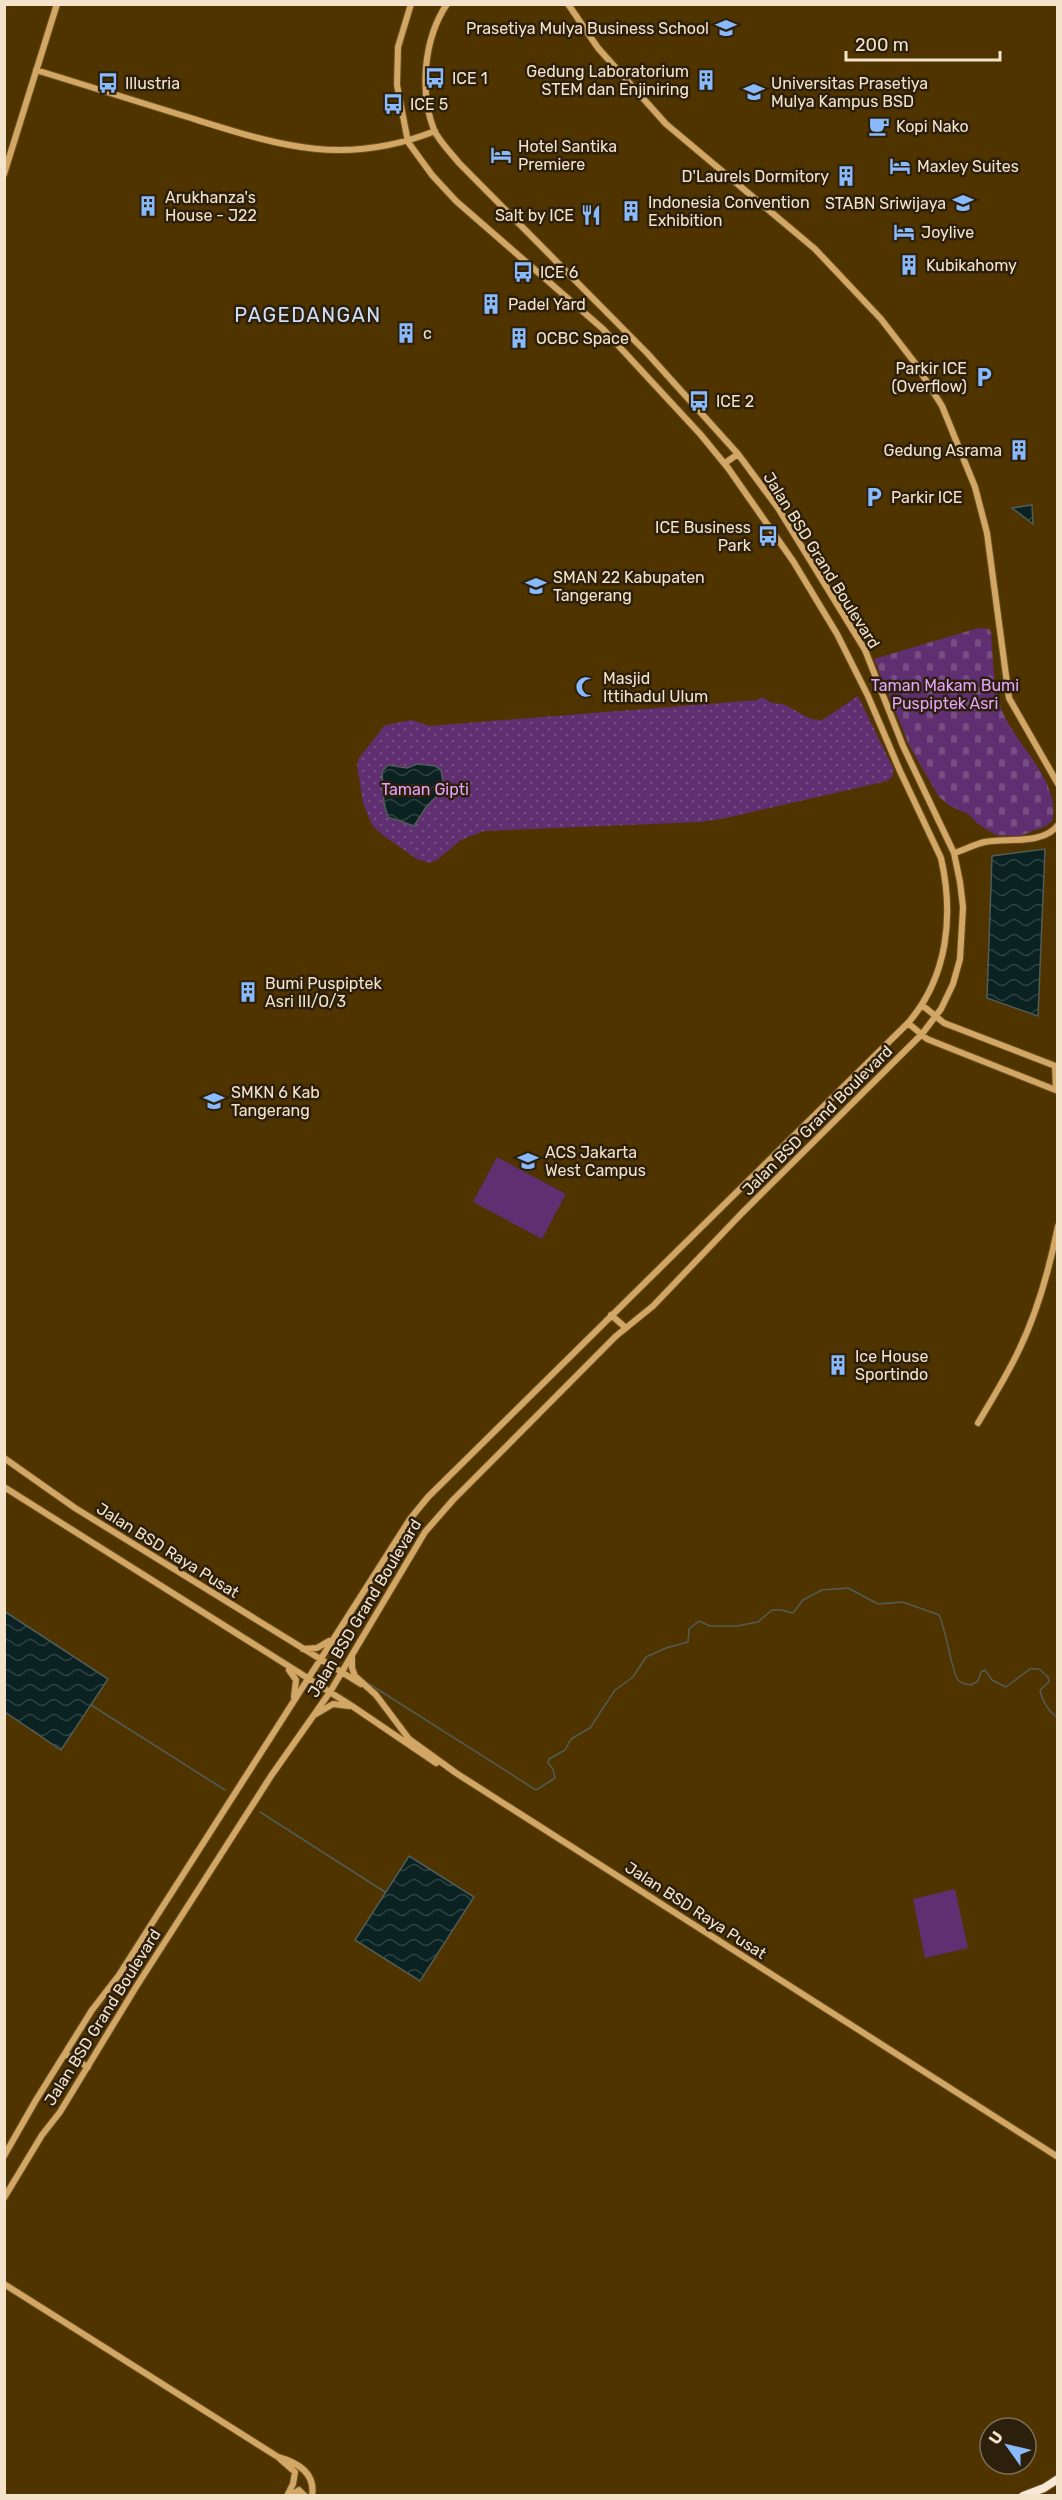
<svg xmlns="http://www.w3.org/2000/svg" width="1062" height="2500" viewBox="0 0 1062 2500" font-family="Rubik,sans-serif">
  <defs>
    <pattern id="cemetery-stones" width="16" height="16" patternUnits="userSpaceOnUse" patternTransform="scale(1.5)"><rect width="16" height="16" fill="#5f2f71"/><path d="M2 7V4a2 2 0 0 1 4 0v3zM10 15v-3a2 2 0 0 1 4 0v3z" fill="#774d84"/></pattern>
    <pattern id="park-dots" width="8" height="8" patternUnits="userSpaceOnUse" patternTransform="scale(1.5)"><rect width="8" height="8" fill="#5f2f71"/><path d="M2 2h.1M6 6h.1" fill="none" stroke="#774d84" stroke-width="1.8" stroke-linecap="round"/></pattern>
    <pattern id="water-waves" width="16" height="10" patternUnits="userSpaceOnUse" patternTransform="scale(1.5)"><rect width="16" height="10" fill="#0b2223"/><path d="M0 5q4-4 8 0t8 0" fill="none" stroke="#2f4242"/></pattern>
  </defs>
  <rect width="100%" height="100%" fill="#503400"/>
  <path fill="#5f2f71" d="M497 1157 566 1194 542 1239 473 1202Z
    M955 1889 968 1948 925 1958 913 1899Z"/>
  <path fill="url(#cemetery-stones)" d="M978 628 989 629 991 632C993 656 993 682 1000 705 1012 743 1062 780 1052 821L1046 826 1020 836 996 835 978 824 968 814 950 806 939 797 910 747 874 659Z"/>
  <path fill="url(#park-dots)" d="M858 696 894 770 892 777 887 781 726 818 700 822 484 831 461 840 437 860 429 863 417 859 381 834 372 825 363 803 357 765 359 758 385 725 412 720 429 726 758 700 762 697 772 703 783 704 811 719 822 720Z"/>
  <path fill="url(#water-waves)" stroke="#515c55" stroke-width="1.5" d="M1032 505 1033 524 1012 508 1031 505Z
    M417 764 435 766 441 770 444 789 426 807 414 826 388 817 384 803 382 772 388 765 407 768Z
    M1045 849 1038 1016 987 998 992 856Z
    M4 1611 108 1679 61 1750 5 1712Z
    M409 1856 474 1897 420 1981 355 1940Z"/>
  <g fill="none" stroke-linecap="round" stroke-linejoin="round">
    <path stroke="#515c55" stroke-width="1.5" d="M363 1680 536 1790 555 1778 553 1769 548 1763 549 1759 565 1750 571 1739 590 1728 615 1690 633 1677 646 1657 666 1648 688 1642 689 1629 699 1621 710 1626H737L758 1622 772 1610H781L793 1613 803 1600 822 1590 848 1588 878 1604 903 1602 939 1615C946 1629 952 1673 958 1680 962 1684 966 1684 971 1685L978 1681 981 1672 985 1670 992 1680 1006 1687 1030 1669H1039L1048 1677 1049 1682 1040 1690C1042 1701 1049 1712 1058 1718
      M91 1705 225 1790
      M260 1812 385 1892"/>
    <g stroke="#6a5020" stroke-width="8">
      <path id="secondary" d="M568 4 598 48 666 124 815 249 881 319 915 363 942 406 975 487 987 533 1009 698 1058 784
        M36 70C84 85 133 100 181 115 272 143 340 169 435 131
        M4 174 57 4
        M725 463 738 454
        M954 853C964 850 975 844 985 842 1006 838 1044 845 1058 825
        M922 1005 944 1023 1058 1067
        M908 1023 927 1039 1058 1091
        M1055 1066 1056 1090
        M611 1315 626 1328
        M978 1423C991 1401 1004 1380 1015 1358 1036 1317 1049 1271 1058 1226
        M4 1458 75 1508 361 1684
        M4 1487 352 1706 436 1763
        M303 1649 317 1648 329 1641
        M352 1658V1668L355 1676 376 1695 409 1739 456 1773 1058 2157
        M289 1670 296 1680 294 1697
        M316 1714 333 1704 349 1706
        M65 2054 88 2067
        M4 2156 36 2100 92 2010 119 1975 410 1519 428 1497 908 1023C948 977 954 915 941 858L900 771 868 696 837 634 793 561 728 468 701 435 603 329 456 201 432 175 408 142 397 85 398 47 411 4
        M4 2198 42 2135 60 2112 136 1987 271 1776 330 1692 425 1532 453 1500 616 1336 653 1306 742 1213 922 1034 941 1009 953 984 960 959 963 907 960 882 954 853 903 746 865 650 778 508 738 454 647 353 459 163C451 153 439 141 434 130 419 91 424 38 447 4
        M4 2284 278 2457C296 2462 316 2472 312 2496
        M280 2459 295 2472 293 2484 287 2496
        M290 2496 299 2490 305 2496"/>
    </g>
    <g stroke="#6a5020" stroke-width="10">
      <path id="highway" d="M1023 2496 1044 2488 1058 2479"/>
    </g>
    <use href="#secondary" stroke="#d2a664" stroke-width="6"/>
    <use href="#highway" stroke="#f6e9d6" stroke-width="8"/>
  </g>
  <defs>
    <g id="university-bare" transform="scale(1.62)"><path d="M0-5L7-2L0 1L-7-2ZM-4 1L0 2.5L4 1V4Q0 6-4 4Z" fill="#89bafc" stroke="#2c1f0c" stroke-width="2.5" paint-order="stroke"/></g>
    <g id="bus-bare" transform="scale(1.62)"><path d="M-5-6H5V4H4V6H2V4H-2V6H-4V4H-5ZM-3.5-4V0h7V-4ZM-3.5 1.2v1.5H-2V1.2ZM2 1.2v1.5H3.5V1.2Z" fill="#89bafc" stroke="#2c1f0c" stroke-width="2.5" paint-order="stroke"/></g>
    <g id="building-bare" transform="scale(1.62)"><path d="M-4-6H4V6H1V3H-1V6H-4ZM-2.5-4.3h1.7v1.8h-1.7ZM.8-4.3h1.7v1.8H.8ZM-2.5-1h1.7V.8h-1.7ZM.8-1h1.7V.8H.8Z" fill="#89bafc" stroke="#2c1f0c" stroke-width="2.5" paint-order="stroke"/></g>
    <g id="cafe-bare" transform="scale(1.62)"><path d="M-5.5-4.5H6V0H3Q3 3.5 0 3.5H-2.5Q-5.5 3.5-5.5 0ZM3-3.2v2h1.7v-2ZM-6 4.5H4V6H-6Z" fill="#89bafc" stroke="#2c1f0c" stroke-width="2.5" paint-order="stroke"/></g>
    <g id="hotel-bare" transform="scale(1.62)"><path d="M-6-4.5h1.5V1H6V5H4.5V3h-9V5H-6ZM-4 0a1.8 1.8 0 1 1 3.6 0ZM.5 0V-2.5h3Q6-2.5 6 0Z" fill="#89bafc" stroke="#2c1f0c" stroke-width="2.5" paint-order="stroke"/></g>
    <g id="restaurant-bare" transform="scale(1.62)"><path d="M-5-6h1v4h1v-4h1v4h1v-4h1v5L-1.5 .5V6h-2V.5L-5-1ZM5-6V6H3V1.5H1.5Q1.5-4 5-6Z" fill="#89bafc" stroke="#2c1f0c" stroke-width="2.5" paint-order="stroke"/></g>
    <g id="parking-bare" transform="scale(1.62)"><path d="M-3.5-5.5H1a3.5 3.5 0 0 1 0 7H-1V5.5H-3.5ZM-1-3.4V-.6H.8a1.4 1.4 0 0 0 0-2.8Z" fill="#89bafc" stroke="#2c1f0c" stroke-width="2.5" paint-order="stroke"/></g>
    <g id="school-bare" transform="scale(1.62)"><path d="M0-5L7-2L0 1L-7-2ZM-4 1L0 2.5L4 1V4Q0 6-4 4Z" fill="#89bafc" stroke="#2c1f0c" stroke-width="2.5" paint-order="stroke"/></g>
    <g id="mosque-bare" transform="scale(1.62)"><path d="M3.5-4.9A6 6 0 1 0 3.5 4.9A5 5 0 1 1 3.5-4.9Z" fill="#89bafc" stroke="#2c1f0c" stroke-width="2.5" paint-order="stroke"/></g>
  </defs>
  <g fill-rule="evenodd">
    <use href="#university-bare" x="726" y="28"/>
    <use href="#bus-bare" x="435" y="78"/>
    <use href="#building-bare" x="706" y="80"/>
    <use href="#bus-bare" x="108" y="83"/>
    <use href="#university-bare" x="754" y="92"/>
    <use href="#bus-bare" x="393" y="104"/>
    <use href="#cafe-bare" x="879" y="126"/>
    <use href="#hotel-bare" x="501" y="155"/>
    <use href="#hotel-bare" x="900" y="166"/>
    <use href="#building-bare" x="846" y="176"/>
    <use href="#university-bare" x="963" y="203"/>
    <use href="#building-bare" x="148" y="206"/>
    <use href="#building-bare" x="631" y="211"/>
    <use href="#restaurant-bare" x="591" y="215"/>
    <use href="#hotel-bare" x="904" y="232"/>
    <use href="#building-bare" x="909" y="265"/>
    <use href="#bus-bare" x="523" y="272"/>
    <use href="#building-bare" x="491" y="304"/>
    <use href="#building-bare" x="406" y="333"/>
    <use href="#building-bare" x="519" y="338"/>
    <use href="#parking-bare" x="984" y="377"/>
    <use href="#bus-bare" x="699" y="401"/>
    <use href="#building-bare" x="1019" y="450"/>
    <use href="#parking-bare" x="874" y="497"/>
    <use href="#bus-bare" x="768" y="536"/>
    <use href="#school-bare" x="536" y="586"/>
    <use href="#mosque-bare" x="586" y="687"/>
    <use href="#building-bare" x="248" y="992"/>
    <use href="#school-bare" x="214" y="1101"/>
    <use href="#school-bare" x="528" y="1161"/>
    <use href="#building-bare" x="838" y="1365"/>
  </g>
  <g text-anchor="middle" stroke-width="5" stroke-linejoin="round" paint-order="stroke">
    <g font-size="16" fill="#f4e3cb" stroke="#2c1f0c" text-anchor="start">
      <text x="709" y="34" text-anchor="end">Prasetiya Mulya Business School</text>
      <text x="689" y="77" text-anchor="end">Gedung Laboratorium<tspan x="689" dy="18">STEM dan Enjiniring</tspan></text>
      <text x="452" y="84">ICE 1</text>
      <text x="125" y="89">Illustria</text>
      <text x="771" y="89">Universitas Prasetiya<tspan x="771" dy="18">Mulya Kampus BSD</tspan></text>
      <text x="410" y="110">ICE 5</text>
      <text x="896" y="132">Kopi Nako</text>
      <text x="518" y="152">Hotel Santika<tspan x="518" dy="18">Premiere</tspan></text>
      <text x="917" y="172">Maxley Suites</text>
      <text x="829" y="182" text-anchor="end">D'Laurels Dormitory</text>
      <text x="165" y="203">Arukhanza's<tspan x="165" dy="18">House - J22</tspan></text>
      <text x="648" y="208">Indonesia Convention<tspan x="648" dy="18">Exhibition</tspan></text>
      <text x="946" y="209" text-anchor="end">STABN Sriwijaya</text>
      <text x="574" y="221" text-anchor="end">Salt by ICE</text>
      <text x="921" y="238">Joylive</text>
      <text x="926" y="271">Kubikahomy</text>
      <text x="540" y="278">ICE 6</text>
      <text x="508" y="310">Padel Yard</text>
      <text x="423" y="339">c</text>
      <text x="536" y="344">OCBC Space</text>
      <text x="967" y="374" text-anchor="end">Parkir ICE<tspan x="967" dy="18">(Overflow)</tspan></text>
      <text x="716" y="407">ICE 2</text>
      <text x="1002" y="456" text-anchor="end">Gedung Asrama</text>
      <text x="891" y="503">Parkir ICE</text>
      <text x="751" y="533" text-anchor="end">ICE Business<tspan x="751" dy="18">Park</tspan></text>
      <text x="553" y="583">SMAN 22 Kabupaten<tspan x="553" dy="18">Tangerang</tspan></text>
      <text x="603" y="684">Masjid<tspan x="603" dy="18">Ittihadul Ulum</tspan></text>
      <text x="265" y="989">Bumi Puspiptek<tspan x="265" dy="18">Asri III/O/3</tspan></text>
      <text x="231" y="1098">SMKN 6 Kab<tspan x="231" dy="18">Tangerang</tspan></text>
      <text x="545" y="1158">ACS Jakarta<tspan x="545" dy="18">West Campus</tspan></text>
      <text x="855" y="1362">Ice House<tspan x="855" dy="18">Sportindo</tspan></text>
    </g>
    <g font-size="16" fill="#f4e3cb" stroke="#2c1f0c">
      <text transform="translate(822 560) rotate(58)" y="6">Jalan BSD Grand Boulevard</text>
      <text transform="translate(817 1120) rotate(-45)" y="6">Jalan BSD Grand Boulevard</text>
      <text transform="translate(168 1550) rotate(32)" y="6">Jalan BSD Raya Pusat</text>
      <text transform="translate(364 1608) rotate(-59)" y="6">Jalan BSD Grand Boulevard</text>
      <text transform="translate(696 1910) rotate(33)" y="6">Jalan BSD Raya Pusat</text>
      <text transform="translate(102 2017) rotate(-58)" y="6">Jalan BSD Grand Boulevard</text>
    </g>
    <g font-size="16" fill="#e4a3fd" stroke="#2c1f0c">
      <text x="945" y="691">Taman Makam Bumi<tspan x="945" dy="18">Puspiptek Asri</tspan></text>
      <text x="425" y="795">Taman Gipti</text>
    </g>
    <g font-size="20" letter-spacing="1.5" fill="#cddff9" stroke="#2c1f0c">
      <text x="308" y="322">PAGEDANGAN</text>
    </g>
  </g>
  <rect width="1062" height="2500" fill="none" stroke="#f4e3cb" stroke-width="12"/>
  <g transform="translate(1008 2446) rotate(304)"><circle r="28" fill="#2c1f0c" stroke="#7c6d58" stroke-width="1.5"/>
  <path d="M0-4.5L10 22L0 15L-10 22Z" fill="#89bafc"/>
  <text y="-9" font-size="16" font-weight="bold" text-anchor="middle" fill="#f4e3cb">U</text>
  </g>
  <path d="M846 51v9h154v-9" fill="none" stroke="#f4e3cb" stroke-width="3"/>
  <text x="855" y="51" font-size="18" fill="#f4e3cb" stroke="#2c1f0c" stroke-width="4.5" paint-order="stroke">200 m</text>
</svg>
